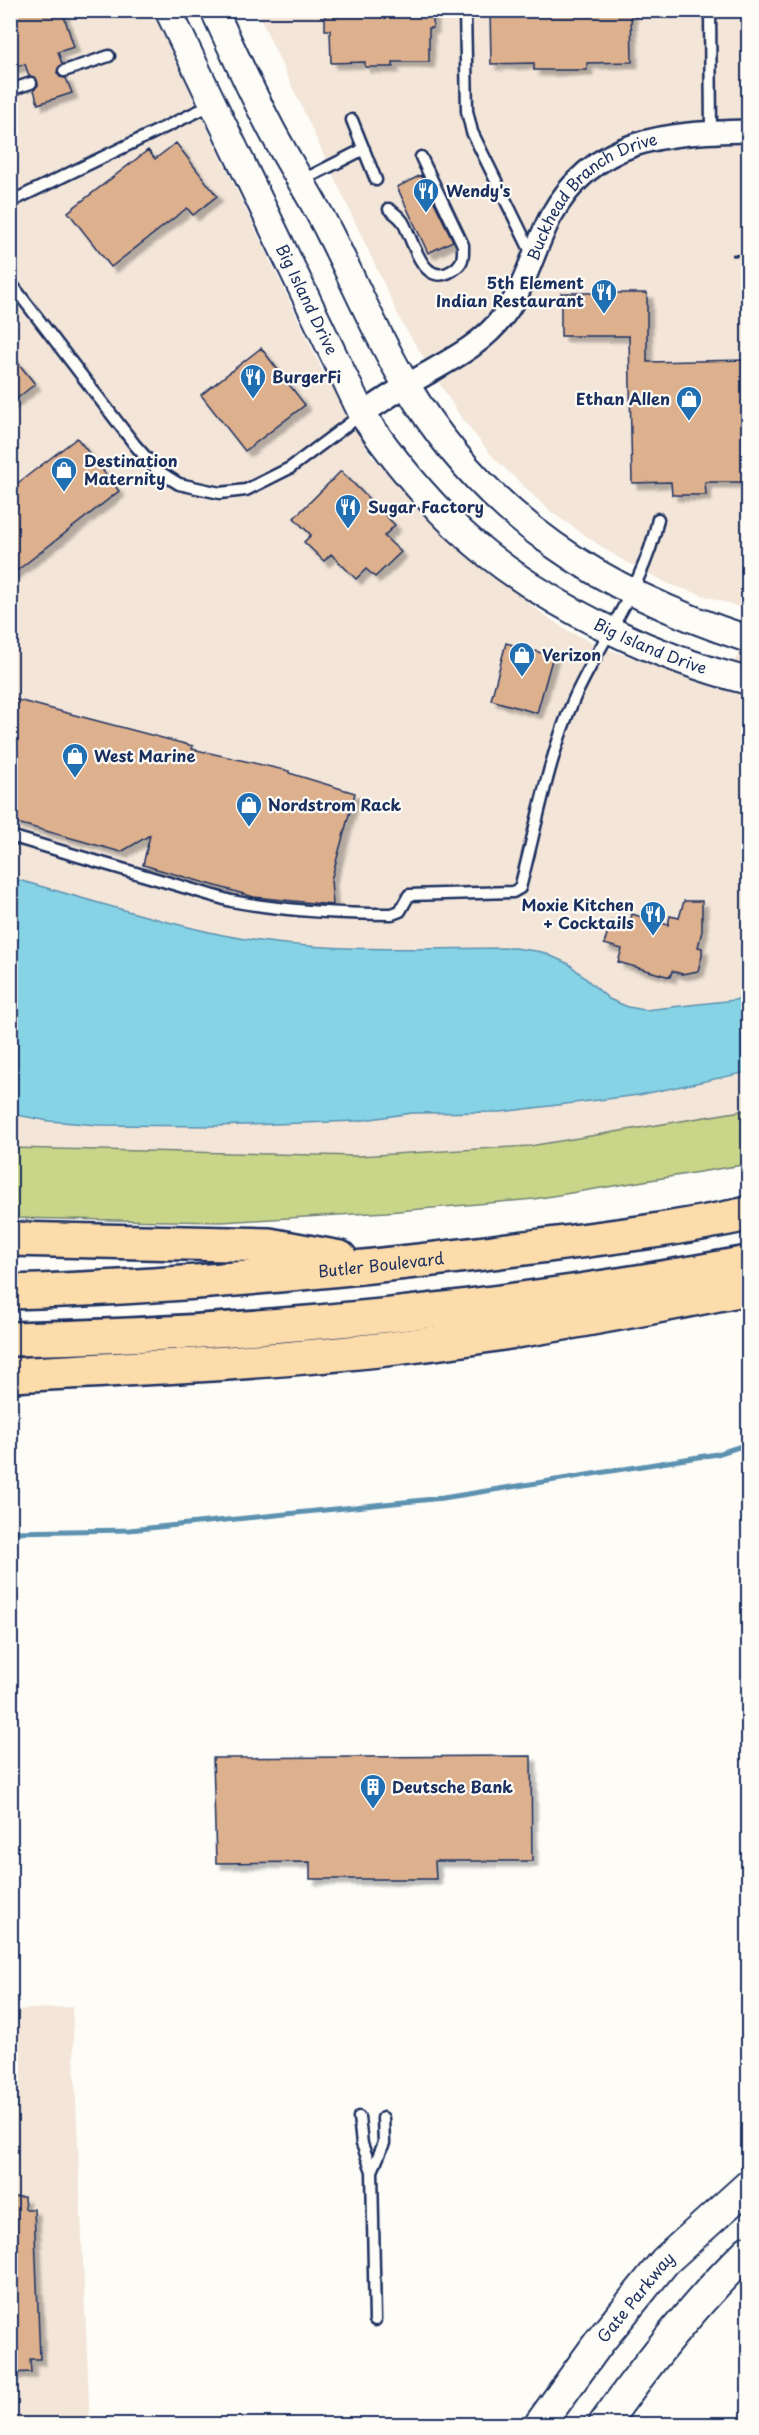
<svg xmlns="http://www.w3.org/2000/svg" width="759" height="2435" viewBox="0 0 759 2435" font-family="'Playpen Sans',sans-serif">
  <defs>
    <filter id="shadow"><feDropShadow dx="5.5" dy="5.5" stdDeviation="1.5" flood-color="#0004"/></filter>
  </defs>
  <rect width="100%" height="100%" fill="#fdfcf7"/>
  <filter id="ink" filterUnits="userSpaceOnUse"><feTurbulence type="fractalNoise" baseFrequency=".0167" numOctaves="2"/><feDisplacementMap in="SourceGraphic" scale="12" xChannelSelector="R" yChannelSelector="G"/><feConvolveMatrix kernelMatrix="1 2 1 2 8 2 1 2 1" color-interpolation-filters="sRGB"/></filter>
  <g filter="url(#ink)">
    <path fill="#f3e5d8" d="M11 11H152L322 370 371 455 459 547 540 612 568 631 602 647 719 689 748 637V1110L530 1146 359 1156 11 1148Z
      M257 11H748V610L669 584 617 557 551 512 493 457 460 416 402 323Z
      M72 2007 90 2424H11L10 2010Z"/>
    <path fill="#c9d68a" stroke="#728274" stroke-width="1.5" d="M748 1110V1164L534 1199 387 1212 221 1222 11 1218V1148L359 1156 530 1146Z"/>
    <path fill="#86d3e6" stroke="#5b91b0" stroke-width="1.5" d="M11 878C81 897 151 920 223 935 318 954 418 948 515 948L542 952 569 964 609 999 628 1007 645 1010 735 1000 748 995V1072L639 1095 501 1112 412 1113 357 1121 216 1126 98 1125 49 1121 11 1114Z"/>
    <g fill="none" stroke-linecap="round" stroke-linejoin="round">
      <path stroke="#5b91b0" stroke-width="5" d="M10 1532 129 1530 443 1498 717 1454 748 1444"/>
    </g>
    <path fill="#ddb08e" stroke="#1b2f5e" stroke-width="1.5" filter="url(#shadow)" d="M10 10H62L74 47 58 52 62 64 57 73 60 77 66 78 72 93 38 104 34 90 38 85 36 78 29 76 25 64 10 69Z
      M325 10H433V28H429V62H393V67H365V62L331 63 330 30H325Z
      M490 10H631L632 62 587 63V70H534V63L491 64Z
      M176 143 217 196 193 215 187 208 111 267 68 212 148 150 155 159Z
      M421 175 453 241 428 253 397 187Z
      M561 293H647V362L746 360 747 482H705L706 495H672L671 482 632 483 629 336H561Z
      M261 348 305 405 245 451 201 395Z
      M10 353 35 384 10 404Z
      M77 438 119 491 10 576V489Z
      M341 471 395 525 384 536 401 552 375 577 366 569 356 579 331 554 324 561 304 542 311 535 294 518Z
      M506 643 553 656 537 713 491 700Z
      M10 698 193 746 192 749 289 771V773L355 793 331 880 333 905 254 897 143 865 150 835 121 852 10 821Z
      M684 901H702V931L698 947 702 948V956L698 971 682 974 672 971 670 977 618 962 622 949 604 944 611 921 629 926 632 914 668 925 670 916 679 918Z
      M531 1756 532 1861H435L436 1879H310V1862L216 1863 213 1758Z
      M10 2197H24L25 2209H34L40 2359H30L31 2372 10 2373Z"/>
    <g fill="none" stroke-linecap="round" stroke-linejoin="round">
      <g stroke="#1b2f5e" stroke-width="15">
        <path id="service" d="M465 10 467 111 472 132 533 256
          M710 10 711 132
          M64 71 109 56
          M10 90 31 83
          M352 120 376 180
          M301 181 364 149
          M10 202 213 104
          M389 209C394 213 400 217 403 222 414 242 424 294 457 267 464 261 463 254 463 245L421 157
          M10 282 135 445 158 471 179 484 220 493 246 490 290 468 362 414
          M10 836 231 901C285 911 337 914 392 914L400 911 409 895 513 892 520 888C536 828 549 755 574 699 601 639 645 585 658 519
          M359 2117 362 2144 372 2171 375 2320
          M372 2171 384 2143 383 2118"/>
      </g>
      <g stroke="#1b2f5e" stroke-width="26">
        <g id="minor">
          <path id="s1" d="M362 414C379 403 395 392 412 382 444 363 482 346 504 315 526 286 534 248 551 216 595 137 666 133 748 131"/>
        </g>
      </g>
      <g stroke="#1b2f5e" stroke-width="30">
        <g id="tertiary">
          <path id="s2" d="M168 10 362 414C397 465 438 515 487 554 560 612 658 658 748 681"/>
          <path d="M214 10C231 47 248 85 267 121 286 159 310 194 329 232 354 281 378 339 407 386 487 519 604 592 748 639"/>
        </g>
      </g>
      <g stroke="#1b2f5e" stroke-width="34">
        <g id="secondary">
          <path id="s3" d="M540 2424 600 2341 665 2261 748 2186"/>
          <path d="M604 2424C648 2362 694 2304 748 2251"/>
        </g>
      </g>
      <g stroke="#1b2f5e" stroke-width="38">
        <g id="motorway">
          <path d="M10 1239 269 1245 340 1258"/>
          <path id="s4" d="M10 1292C172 1287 333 1272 493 1252 579 1241 664 1232 748 1214"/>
          <path d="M10 1339C258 1334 505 1308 748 1263"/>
          <path d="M10 1375C139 1368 267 1363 395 1348 514 1334 631 1312 748 1288"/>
        </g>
      </g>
      <path stroke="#1b2f5e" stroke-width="3" stroke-dasharray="6 4.5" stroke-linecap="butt" d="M732 255 748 256"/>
      <use href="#service" stroke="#fdfcf7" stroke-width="10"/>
      <use href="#minor" stroke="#fdfcf7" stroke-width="21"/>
      <use href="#tertiary" stroke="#fdfcf7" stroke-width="26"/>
      <use href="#secondary" stroke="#fdfcf7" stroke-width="30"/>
      <use href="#motorway" stroke="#fddcac" stroke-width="33"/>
    </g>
  </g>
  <defs>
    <g id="restaurant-pin" transform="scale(1.35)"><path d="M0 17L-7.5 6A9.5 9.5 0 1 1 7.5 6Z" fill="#1f6fb2" stroke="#fdfcf7"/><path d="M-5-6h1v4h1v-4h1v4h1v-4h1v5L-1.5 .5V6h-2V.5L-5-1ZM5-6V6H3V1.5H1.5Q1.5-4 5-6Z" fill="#fff"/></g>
    <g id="shop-pin" transform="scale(1.35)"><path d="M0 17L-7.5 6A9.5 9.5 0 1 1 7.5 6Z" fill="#1f6fb2" stroke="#fdfcf7"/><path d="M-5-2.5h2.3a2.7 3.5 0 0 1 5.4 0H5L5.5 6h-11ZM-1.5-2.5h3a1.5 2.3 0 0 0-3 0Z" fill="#fff"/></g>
    <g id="building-pin" transform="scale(1.35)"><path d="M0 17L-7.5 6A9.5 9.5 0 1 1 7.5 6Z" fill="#1f6fb2" stroke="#fdfcf7"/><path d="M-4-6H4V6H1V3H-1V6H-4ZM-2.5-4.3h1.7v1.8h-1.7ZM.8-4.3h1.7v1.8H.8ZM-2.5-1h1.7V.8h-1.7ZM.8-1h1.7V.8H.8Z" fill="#fff"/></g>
  </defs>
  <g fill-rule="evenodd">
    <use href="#restaurant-pin" x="426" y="191"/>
    <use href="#restaurant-pin" x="604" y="292"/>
    <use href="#restaurant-pin" x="253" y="377"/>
    <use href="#shop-pin" x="689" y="399"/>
    <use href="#shop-pin" x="64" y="470"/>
    <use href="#restaurant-pin" x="348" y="507"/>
    <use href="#shop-pin" x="522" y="655"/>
    <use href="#shop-pin" x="75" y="756"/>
    <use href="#shop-pin" x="249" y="805"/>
    <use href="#restaurant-pin" x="653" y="914"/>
    <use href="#building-pin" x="373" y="1787"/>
  </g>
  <g text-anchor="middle" stroke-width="4.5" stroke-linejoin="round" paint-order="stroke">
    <g font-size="16" font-weight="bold" fill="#1b2f5e" stroke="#fdfcf7" text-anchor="start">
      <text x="446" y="197">Wendy's</text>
      <text x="584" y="289" text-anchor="end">5th Element<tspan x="584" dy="18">Indian Restaurant</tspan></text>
      <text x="272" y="383">BurgerFi</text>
      <text x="670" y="405" text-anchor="end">Ethan Allen</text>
      <text x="84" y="467">Destination<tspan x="84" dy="18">Maternity</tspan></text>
      <text x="368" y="513">Sugar Factory</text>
      <text x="542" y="661">Verizon</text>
      <text x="94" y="762">West Marine</text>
      <text x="268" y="811">Nordstrom Rack</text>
      <text x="634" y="911" text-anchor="end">Moxie Kitchen<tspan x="634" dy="18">+ Cocktails</tspan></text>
      <text x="392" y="1793">Deutsche Bank</text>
    </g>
    <g font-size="16" fill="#1b2f5e" stroke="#fdfcf7">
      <text dy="6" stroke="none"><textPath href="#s1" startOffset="328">Buckhead Branch Drive</textPath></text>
      <text dy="6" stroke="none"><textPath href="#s2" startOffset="321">Big Island Drive</textPath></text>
      <text dy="6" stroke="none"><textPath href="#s2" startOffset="825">Big Island Drive</textPath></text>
      <text dy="6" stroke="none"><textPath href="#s4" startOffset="372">Butler Boulevard</textPath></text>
      <text dy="6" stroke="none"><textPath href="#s3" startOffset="159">Gate Parkway</textPath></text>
    </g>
  </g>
  <rect width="759" height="2435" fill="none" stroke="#fdfcf7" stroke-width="36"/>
  <rect x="18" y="18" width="723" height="2399" fill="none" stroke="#1b2f5e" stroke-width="2" filter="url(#ink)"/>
</svg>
